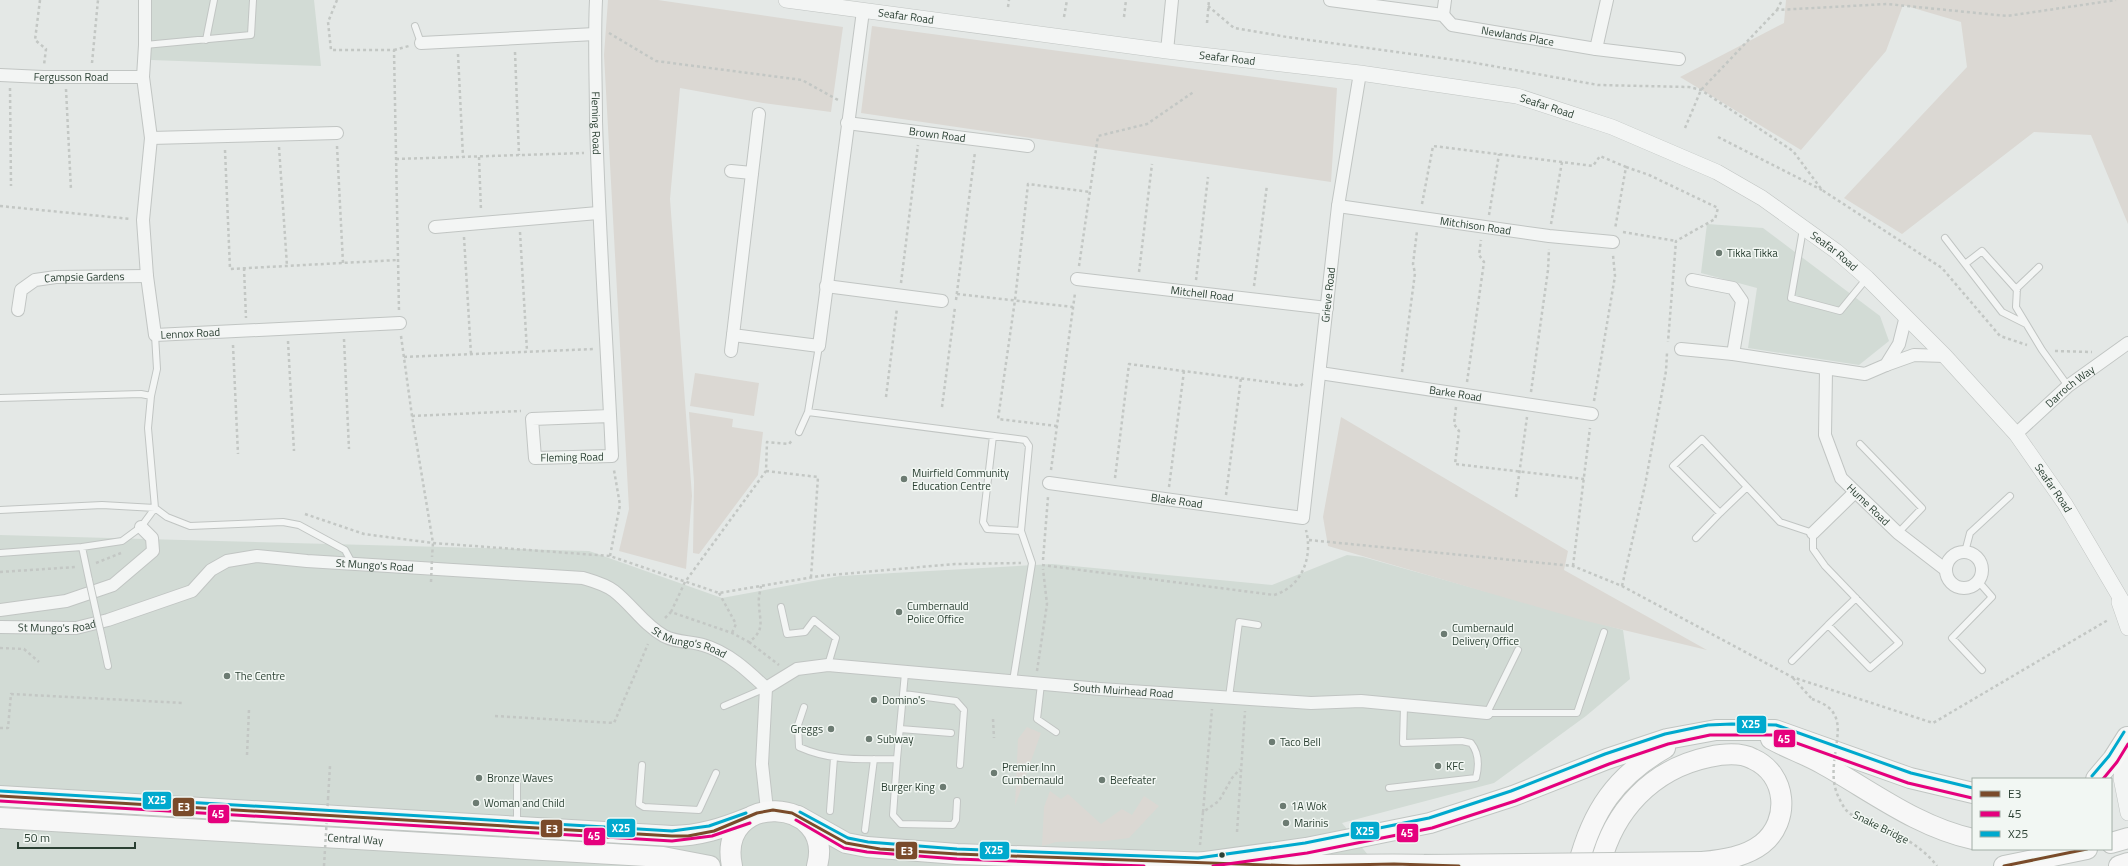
<svg xmlns="http://www.w3.org/2000/svg" width="2128" height="866" viewBox="0 0 2128 866" font-family="'Titillium Web',sans-serif">
  <rect width="100%" height="100%" fill="#e4e8e6"/>
  <path fill="#d2dbd5" d="M151 0H314L321 66 151 60Z
    M1707 224 1763 228 1880 316 1889 341 1859 365 1748 348 1757 288 1701 273Z
    M0 535 589 551 722 598 840 576 1052 564 1272 585 1347 555 1363 557 1623 630 1630 679 1586 716 1494 783 1342 823 1377 866H0Z"/>
  <path fill="#dbd8d3" d="M608 0H658L843 27 831 112 763 103 680 88 670 199 692 496 686 569 619 551 629 509 604 55Z
    M1786 0H2128V224L2091 135 2034 132 1902 234 1844 198 1967 67 1961 22 1903 5 1886 51 1801 150 1680 77 1784 23Z
    M872 26 1337 88 1331 182 861 113Z
    M695 373 759 383 754 416 690 406Z
    M689 412 733 419 732 427 763 432 758 475 699 554 693 553 694 482Z
    M1341 417 1568 551 1564 570 1707 650 1582 620 1328 546 1323 517Z
    M1027 727 1041 733 1015 806 1018 739Z
    M1050 791 1061 799 1068 794 1101 824 1122 809 1132 815 1144 796 1159 806 1129 838 1105 841 1056 842 1042 846 1044 807Z"/>
  <g fill="none" stroke-linecap="round" stroke-linejoin="round">
    <g stroke="#c1c5c3" stroke-width="8">
      <path id="service" d="M415 26 421 43
        M206 40 214 0
        M145 45 251 35 253 0
        M1803 229 1791 298 1840 311 1867 278
        M1945 238 2002 312 2026 324
        M1965 264 1982 251 2017 290
        M2039 267 2017 288 2016 307 2042 350 2068 386
        M0 398 141 394 151 396
        M808 412 819 346
        M799 432 808 412 1025 440 1029 446 1021 531 1032 563 1013 681
        M993 436 983 522 987 529 1021 531
        M1860 444 1922 508 1898 533
        M1747 487 1720 513 1673 466 1702 439 1780 522 1813 533V549L1825 566 1899 643 1870 668 1828 625 1856 598
        M0 510 102 505 155 508 167 517 190 526 283 522 299 525 345 550 352 563
        M1696 538 1720 513
        M82 547 89 580
        M1965 552 1970 533 2010 496
        M0 553 82 547 122 541 141 527 155 508 148 428 151 396 157 369 155 335
        M1978 581 1992 597 1952 638 1982 670
        M781 607 787 634 805 632 814 620 836 638 828 665
        M102 638 108 666
        M1518 650 1487 713H1577L1604 632
        M1792 661 1828 625
        M1041 684 1037 719 1056 732
        M904 694 956 701 964 710 960 765
        M1229 697 1239 622 1258 625
        M724 706 766 688
        M804 707 798 725 799 747C833 762 862 759 897 759L905 673
        M900 729 951 733
        M897 759 893 815 901 824 953 825 956 820 957 801
        M642 765 639 804 644 807 699 810 716 773
        M1389 788 1476 778C1479 766 1479 753 1471 743L1462 741 1403 743 1404 706
        M830 811 834 758
        M517 824V781
        M865 830 874 759"/>
    </g>
    <g stroke="#c1c5c3" stroke-width="14">
      <g id="minor">
        <path id="s1" d="M145 0V45L143 77 151 138 143 220 147 276 155 335 400 323"/>
        <path id="s2" d="M596 0C594 40 596 81 596 121 599 233 607 344 612 456L535 458 532 419 610 416"/>
        <path id="s3" d="M1330 0 1443 15 1452 25 1596 49 1679 59"/>
        <path d="M1443 15 1445 0"/>
        <path d="M421 43 595 34"/>
        <path d="M1596 49 1607 0"/>
        <path d="M1167 51 1172 0"/>
        <path id="s4" d="M0 75 43 77H143"/>
        <path d="M759 114 733 335 819 346 863 11"/>
        <path id="s5" d="M847 123 1028 146"/>
        <path d="M151 138 337 133"/>
        <path d="M731 171 752 173"/>
        <path id="s6" d="M1338 206 1549 236 1613 242"/>
        <path d="M435 227 598 213"/>
        <path id="s7" d="M1077 279 1327 308"/>
        <path d="M1692 280 1733 288 1742 301 1733 354"/>
        <path d="M826 286 942 301"/>
        <path id="s8" d="M18 310 21 290 35 280 56 277 147 276"/>
        <path d="M1681 349 1733 354 1865 374 1886 365 1899 344 1906 316"/>
        <path d="M731 351 733 335"/>
        <path d="M1886 365 1914 355 1945 356"/>
        <path id="s9" d="M1826 370 1825 435 1841 478 1898 533 1946 570"/>
        <path id="s10" d="M1320 373 1592 414"/>
        <path id="s11" d="M2016 434 2068 386 2128 343"/>
        <path id="s12" d="M1049 483 1303 518 1338 206 1360 73"/>
        <path d="M1813 533 1854 493"/>
        <circle cx="1964" cy="570" r="18"/>
        <path d="M0 610 66 601 113 585 153 551 152 538 141 527"/>
        <path id="s13" d="M0 627 76 628 108 620 192 591 211 570 227 561 257 556 307 561 583 578C593 581 605 584 614 591 632 605 644 625 664 636 677 643 690 641 703 645 728 652 748 671 766 688L762 764 767 810"/>
        <path id="s14" d="M766 688 797 669 828 665 1100 689 1311 703 1361 701 1487 713"/>
      </g>
    </g>
    <g stroke="#c1c5c3" stroke-width="16">
      <g id="tertiary">
        <path id="s15" d="M786 0 1167 51 1360 73 1517 96 1612 127 1717 172 1762 198 1836 251 1867 278 1945 356 2016 434 2065 504 2128 611"/>
        <path d="M2119 602 2128 628"/>
        <path d="M2125 743 2121 778 2128 813"/>
      </g>
    </g>
    <g stroke="#c0c5c2" stroke-width="22">
      <g id="primary">
        <path d="M1771 739C1787 748 1805 754 1821 763 1870 790 1917 827 1973 839"/>
        <path d="M2096 779 2113 759 2127 737"/>
        <path d="M0 796 672 836C699 836 723 828 748 818"/>
        <path d="M798 816 846 843 867 847 957 854 1212 863"/>
        <path id="s16" d="M0 818 663 857 710 866"/>
        <path d="M2111 843 2128 838"/>
        <path d="M1198 863 1306 848 1430 823 1513 796 1607 759 1667 739 1716 730H1775L1910 778 1973 793"/>
        <path d="M1258 865C1319 866 1381 863 1442 865"/>
        <path d="M732 866C716 790 836 796 817 866"/>
        <path d="M1578 866C1592 811 1616 776 1665 748"/>
        <path d="M1600 866C1613 811 1652 769 1709 757 1723 754 1740 752 1753 759 1787 774 1791 821 1762 844 1745 857 1723 860 1702 862"/>
        <path d="M2004 866 2087 849"/>
        <path d="M2119 866 2128 863"/>
      </g>
    </g>
    <path stroke="#c3c7c4" stroke-width="2.5" stroke-dasharray="3 3" stroke-linecap="butt" d="M40 0 35 40 46 49 44 65
      M337 0 328 22 331 50H394L399 311
      M1208 6 1234 28 1287 37 1470 62 1598 85 1689 87 1701 90 1793 151 1822 190 1942 268 2000 336 2027 345
      M1008 7 1009 0
      M1777 10 1782 0
      M1064 17 1067 0
      M1124 17 1126 0
      M1207 23 1209 0
      M609 33 656 61 802 80 838 100
      M394 50 409 46
      M515 52 519 155
      M458 54 463 157
      M92 63 98 0
      M10 88 11 186
      M66 89 71 190
      M1685 128 1701 90 1777 10 1887 4 2007 16 2116 0
      M1718 137 1822 190
      M337 146 343 263
      M279 147 287 266
      M225 150 230 269 398 260
      M479 157 481 211
      M396 159 584 153
      M1626 167 1649 175 1718 208 1715 219 1676 241 1668 342
      M1422 204 1433 146 1562 162
      M0 206 131 219
      M1489 215 1499 154
      M1551 224 1562 162 1593 166 1600 156 1626 167 1615 229
      M520 232 527 351
      M1623 232 1676 241
      M464 237 471 354
      M1079 266 1098 136 1147 124 1195 91
      M244 268 246 318
      M1139 272 1152 164
      M1196 280 1208 177
      M901 283 918 145
      M1254 286 1267 185
      M957 294 1073 307
      M956 300 975 152
      M401 336 412 416 433 543 432 557
      M344 339 349 449
      M288 341 294 451
      M233 345 238 454
      M2055 351 2092 352
      M404 357 593 349
      M1402 372 1415 273 1413 264 1417 231
      M1467 382 1484 262 1479 255 1481 240
      M1531 392 1548 270 1549 249
      M886 397 897 308
      M1594 401 1615 276 1613 255
      M942 407 955 307
      M1456 407 1454 424 1459 431 1455 464 1584 479
      M412 416 521 411
      M1057 426 998 419 1015 300 1028 184 1090 192
      M1051 470 1075 293
      M766 471 818 477 811 577
      M1115 478 1129 364 1300 386 1304 383
      M1169 487 1184 371
      M1226 495 1241 378
      M1516 497 1527 417
      M305 514 364 534 433 543 610 556 719 593 819 576 955 564 1021 563
      M1309 540 1573 566 1622 586 1792 677 1933 723 2108 620
      M610 556 620 505 614 470
      M1043 560 1048 497
      M96 563 121 553
      M1042 565 1274 595C1302 587 1313 557 1306 530
      M1573 566 1590 428
      M0 572 76 567
      M1622 586 1645 485 1666 371 1667 353
      M719 593 736 624 732 633
      M671 612 685 582 766 471 767 442 789 444 793 439
      M665 618 671 612 732 633 749 642C765 630 760 623 759 605 758 599 760 592 761 586
      M749 642 779 665
      M0 648 24 649 39 662
      M1037 671 1047 604 1043 569
      M1793 678 1812 699
      M495 716 614 723 648 644
      M993 719 994 738
      M0 728H8L11 694 184 703
      M247 755 249 710
      M328 799 330 766
      M1203 812 1212 709
      M1237 832 1245 711
      M1200 845 1203 812 1219 801 1232 778 1240 769"/>
    <use href="#service" stroke="#f3f5f4" stroke-width="6"/>
    <use href="#minor" stroke="#f3f5f4" stroke-width="12"/>
    <use href="#tertiary" stroke="#f3f5f4" stroke-width="15"/>
    <use href="#primary" stroke="#f7f7f7" stroke-width="20"/>
    <g stroke="#c1c5c3" stroke-width="8" stroke-linecap="butt">
      <path id="service-bridge" d="M89 580 102 638"/>
    </g>
    <g stroke="#c0c5c2" stroke-width="22" stroke-linecap="butt">
      <path id="primary-bridge" d="M1424 865 1702 862"/>
    </g>
    <path stroke="#c3c7c4" stroke-width="2.5" stroke-dasharray="3 3" stroke-linecap="butt" d="M431 582 432 559
      M1812 699C1820 702 1830 706 1834 714 1846 733 1824 769 1839 798 1841 802 1844 808 1847 811 1854 818 1866 821 1874 824 1899 835 1921 845 1937 866
      M324 866 328 799"/>
    <use href="#service-bridge" stroke="#f3f5f4" stroke-width="6"/>
    <use href="#primary-bridge" stroke="#f7f7f7" stroke-width="20"/>
    <g stroke="#f2f7f3" stroke-width="6">
      <path id="bus-1" d="M0 796 672 836H688L714 831 757 813 773 810 792 813 846 843 880 849 957 854 1296 866 1394 864 1459 866
        M2004 866 2087 849"/>
    </g>
    <g stroke="#f2f7f3" stroke-width="6">
      <path id="bus-2" d="M2103 779 2117 762 2128 744
        M0 801 672 841 712 836 750 823
        M796 820 844 848 867 852 957 859 1144 866
        M1213 866 1307 853 1432 828 1515 801 1609 764 1668 744 1710 735H1774L1908 783 1972 798"/>
    </g>
    <g stroke="#f2f7f3" stroke-width="6">
      <path id="bus-3" d="M2092 776 2109 756 2124 732
        M0 791 672 831 709 826 746 813
        M800 812 848 838 868 842 957 849 1198 858 1305 843 1429 818 1511 791 1605 754 1665 734 1708 725 1732 724 1776 725 1911 773 1973 788"/>
    </g>
    <use href="#bus-1" stroke="#7a4b2a" stroke-width="3"/>
    <use href="#bus-2" stroke="#e5007d" stroke-width="3"/>
    <use href="#bus-3" stroke="#00a9ce" stroke-width="3"/>
  </g>
  <g fill="#6c7b72" stroke="#f2f7f3" stroke-width="1.5">
    <circle cx="1719" cy="253" r="4"/>
    <circle cx="904" cy="479" r="4"/>
    <circle cx="899" cy="612" r="4"/>
    <circle cx="1444" cy="634" r="4"/>
    <circle cx="227" cy="676" r="4"/>
    <circle cx="874" cy="700" r="4"/>
    <circle cx="831" cy="729" r="4"/>
    <circle cx="869" cy="739" r="4"/>
    <circle cx="1272" cy="742" r="4"/>
    <circle cx="1438" cy="766" r="4"/>
    <circle cx="994" cy="773" r="4"/>
    <circle cx="479" cy="778" r="4"/>
    <circle cx="1102" cy="780" r="4"/>
    <circle cx="943" cy="787" r="4"/>
    <circle cx="476" cy="803" r="4"/>
    <circle cx="1283" cy="806" r="4"/>
    <circle cx="1286" cy="823" r="4"/>
  </g>
  <circle fill="#2b4033" stroke="#f2f7f3" stroke-width="1.5" cx="1222" cy="855" r="3.5"/>
  <g text-anchor="middle" stroke-width="3" stroke-linejoin="round" paint-order="stroke">
    <g font-size="11" fill="#2b4033" stroke="#f2f7f3">
      <text dy="4" stroke="none"><textPath href="#s15" startOffset="121">Seafar Road</textPath></text>
      <text dy="4" stroke="none"><textPath href="#s3" startOffset="194">Newlands Place</textPath></text>
      <text dy="4" stroke="none"><textPath href="#s15" startOffset="445">Seafar Road</textPath></text>
      <text dy="4" stroke="none"><textPath href="#s4" startOffset="71">Fergusson Road</textPath></text>
      <text dy="4" stroke="none"><textPath href="#s15" startOffset="769">Seafar Road</textPath></text>
      <text dy="4" stroke="none"><textPath href="#s2" startOffset="123">Fleming Road</textPath></text>
      <text dy="4" stroke="none"><textPath href="#s5" startOffset="91">Brown Road</textPath></text>
      <text dy="4" stroke="none"><textPath href="#s6" startOffset="139">Mitchison Road</textPath></text>
      <text dy="4" stroke="none"><textPath href="#s15" startOffset="1093">Seafar Road</textPath></text>
      <text dy="4" stroke="none"><textPath href="#s8" startOffset="87">Campsie Gardens</textPath></text>
      <text dy="4" stroke="none"><textPath href="#s7" startOffset="126">Mitchell Road</textPath></text>
      <text dy="4" stroke="none"><textPath href="#s12" startOffset="481">Grieve Road</textPath></text>
      <text dy="4" stroke="none"><textPath href="#s1" startOffset="372">Lennox Road</textPath></text>
      <text dy="4" stroke="none"><textPath href="#s11" startOffset="72">Darroch Way</textPath></text>
      <text dy="4" stroke="none"><textPath href="#s10" startOffset="137">Barke Road</textPath></text>
      <text transform="translate(572 457) rotate(-1)" y="4">Fleming Road</text>
      <text dy="4" stroke="none"><textPath href="#s15" startOffset="1417">Seafar Road</textPath></text>
      <text dy="4" stroke="none"><textPath href="#s12" startOffset="129">Blake Road</textPath></text>
      <text dy="4" stroke="none"><textPath href="#s9" startOffset="149">Hume Road</textPath></text>
      <text dy="4" stroke="none"><textPath href="#s13" startOffset="393">St Mungo's Road</textPath></text>
      <text dy="4" stroke="none"><textPath href="#s13" startOffset="57">St Mungo's Road</textPath></text>
      <text dy="4" stroke="none"><textPath href="#s13" startOffset="729">St Mungo's Road</textPath></text>
      <text dy="4" stroke="none"><textPath href="#s14" startOffset="364">South Muirhead Road</textPath></text>
      <text transform="translate(1881 827) rotate(26)" y="4">Snake Bridge</text>
      <text dy="4" stroke="none"><textPath href="#s16" startOffset="356">Central Way</textPath></text>
    </g>
    <g font-size="11" fill="#2b4033" stroke="#f2f7f3" text-anchor="start">
      <text x="1727" y="257">Tikka Tikka</text>
      <text x="912" y="477">Muirfield Community<tspan x="912" dy="13">Education Centre</tspan></text>
      <text x="907" y="610">Cumbernauld<tspan x="907" dy="13">Police Office</tspan></text>
      <text x="1452" y="632">Cumbernauld<tspan x="1452" dy="13">Delivery Office</tspan></text>
      <text x="235" y="680">The Centre</text>
      <text x="882" y="704">Domino's</text>
      <text x="823" y="733" text-anchor="end">Greggs</text>
      <text x="877" y="743">Subway</text>
      <text x="1280" y="746">Taco Bell</text>
      <text x="1446" y="770">KFC</text>
      <text x="1002" y="771">Premier Inn<tspan x="1002" dy="13">Cumbernauld</tspan></text>
      <text x="487" y="782">Bronze Waves</text>
      <text x="1110" y="784">Beefeater</text>
      <text x="935" y="791" text-anchor="end">Burger King</text>
      <text x="484" y="807">Woman and Child</text>
      <text x="1291" y="810">1A Wok</text>
      <text x="1294" y="827">Marinis</text>
    </g>
  </g>
  <g stroke="#f2f7f3" stroke-width="1.5">
    <rect x="1736" y="715" width="31" height="19" rx="4" fill="#00a9ce"/>
    <rect x="1773" y="729" width="23" height="19" rx="4" fill="#e5007d"/>
    <rect x="142" y="791" width="30" height="19" rx="4" fill="#00a9ce"/>
    <rect x="172" y="797" width="23" height="20" rx="4" fill="#7a4b2a"/>
    <rect x="207" y="804" width="23" height="20" rx="4" fill="#e5007d"/>
    <rect x="606" y="818" width="30" height="20" rx="4" fill="#00a9ce"/>
    <rect x="540" y="819" width="23" height="19" rx="4" fill="#7a4b2a"/>
    <rect x="1350" y="821" width="30" height="19" rx="4" fill="#00a9ce"/>
    <rect x="1396" y="823" width="23" height="20" rx="4" fill="#e5007d"/>
    <rect x="583" y="827" width="23" height="19" rx="4" fill="#e5007d"/>
    <rect x="979" y="841" width="31" height="19" rx="4" fill="#00a9ce"/>
    <rect x="895" y="841" width="23" height="19" rx="4" fill="#7a4b2a"/>
  </g>
  <g font-size="11" text-anchor="middle" font-weight="bold" fill="#fff">
    <text x="1751" y="728">X25</text>
    <text x="1784" y="743">45</text>
    <text x="157" y="804">X25</text>
    <text x="184" y="811">E3</text>
    <text x="218" y="818">45</text>
    <text x="621" y="832">X25</text>
    <text x="552" y="833">E3</text>
    <text x="1365" y="835">X25</text>
    <text x="1407" y="837">45</text>
    <text x="594" y="840">45</text>
    <text x="994" y="854">X25</text>
    <text x="907" y="855">E3</text>
  </g>
  <rect x="1972" y="778" width="140" height="72" fill="#f2f7f3" stroke="#a2aea6"/>
  <rect x="1980" y="791" width="20" height="6" fill="#7a4b2a" stroke="#a2aea6"/>
  <text x="2008" y="798" font-size="12" fill="#2b4033">E3</text>
  <rect x="1980" y="811" width="20" height="6" fill="#e5007d" stroke="#a2aea6"/>
  <text x="2008" y="818" font-size="12" fill="#2b4033">45</text>
  <rect x="1980" y="831" width="20" height="6" fill="#00a9ce" stroke="#a2aea6"/>
  <text x="2008" y="838" font-size="12" fill="#2b4033">X25</text>
  <path d="M18 842v6h117v-6" fill="none" stroke="#2b4033" stroke-width="2"/>
  <text x="24" y="842" font-size="12" fill="#2b4033" stroke="#f2f7f3" stroke-width="3" paint-order="stroke">50 m</text>
</svg>
